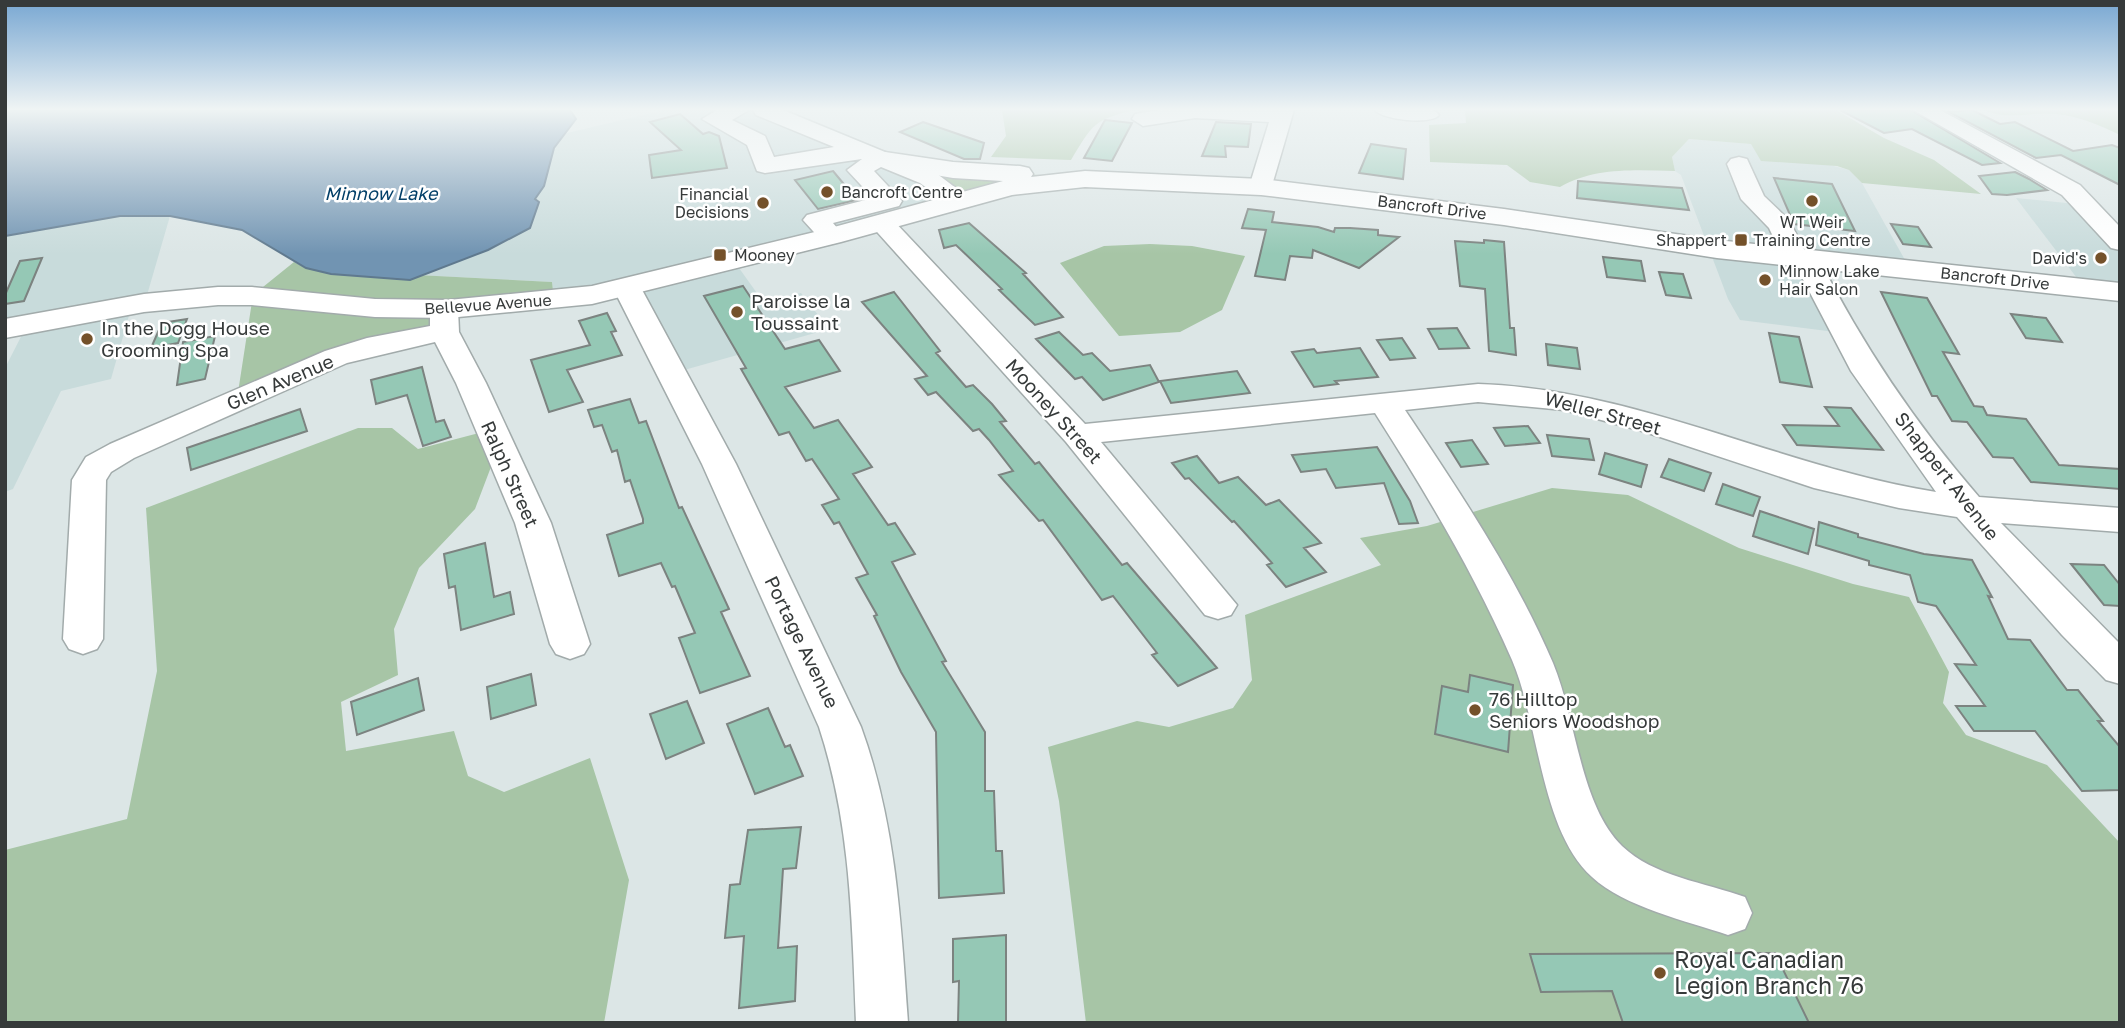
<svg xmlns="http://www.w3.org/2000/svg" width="2125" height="1028" viewBox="0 0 2125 1028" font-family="'Golos Text',sans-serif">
  <rect width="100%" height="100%" fill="#dce6e6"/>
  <path fill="#c8dbdb" d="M664 110H766L962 200 734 261 764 303 801 293 829 329 670 374 625 288 554 299 552 282 417 275 489 250 530 228 539 202 535 199 547 172 554 148 563 134Z
    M1689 139 1751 144 1849 170 1862 183 1910 269 1805 258 1843 333 1740 320 1728 299 1681 175 1675 171 1672 157Z
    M2016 198 2086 205 2120 244V290L2083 286Z
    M146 215 170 216 145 302 132 305 111 379 61 391 13 489 5 492V368L27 325 5 328V236L92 219Z"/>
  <path fill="#a7c5a6" d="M1002 110H1135C1094 119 1092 125 1071 160L991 157 1006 136Z
    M1465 110H1836L1884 138 1934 160 1981 194 1862 183 1849 170 1837 166 1761 161 1751 144 1689 139 1672 157 1675 171C1636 170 1594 167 1560 187L1530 182 1507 165 1430 162 1429 125 1466 123Z
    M1984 110H2120V135C2099 125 2079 116 2056 114 2031 111 2009 121 1984 110Z
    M977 171 1085 178 962 200 929 177Z
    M1150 244 1192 246 1245 256 1222 310 1180 332 1119 336 1060 263 1104 246Z
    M294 262 306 268 410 280 417 275 552 282 554 299 443 308 442 331 237 399 253 295Z
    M358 428H392L418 449 479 433 494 459 475 509 419 568 394 629 398 675 341 702 346 751 454 731 468 776 504 792 590 758 629 880 604 1023H5V850L127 819 157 671 146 508Z
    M1552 488 1628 495 1739 548 1853 584 1909 597 1949 672 1943 703 1966 735 2047 765 2120 843V1023H1086L1059 801 1048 747 1137 721 1169 727 1233 708 1252 680 1245 615 1381 565 1360 538 1427 526Z"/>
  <path fill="#7194b2" stroke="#5f798e" stroke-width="2" d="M5 110H570L576 119 554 148 544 186 535 199 539 202 530 228 488 250 410 280 331 274 306 268 242 230 170 216H120L5 236Z"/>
  <path fill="#95c8b5" stroke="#7c8380" stroke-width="2" d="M1840 110H1911L2000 163 1982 165 1912 129 1884 133Z
    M1972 110 2000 124 2015 122 2073 151 2112 145 2120 148V185L2061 155 2036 158 1949 112Z
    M680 114 703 134 709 132 719 136 727 168 652 178 649 155 681 150 650 122Z
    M1105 120 1132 123 1112 161 1084 158Z
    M923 122 984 143 980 159H964L900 132Z
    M1216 122 1251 124 1248 147 1225 146 1226 157 1202 156Z
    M1371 144 1406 149 1403 179 1359 173Z
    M833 171 857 200 818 209 795 180Z
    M2015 172 2029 179 2047 190 2007 195 1992 194 1979 176Z
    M1774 178 1832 184 1855 231 1794 224Z
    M1578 181 1682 188 1689 210 1577 198Z
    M1248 209 1274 212 1272 222 1318 227 1334 232 1335 228H1350L1378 230V235L1399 237 1359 268 1313 250 1312 258 1290 256 1285 280 1255 276 1266 230 1242 228Z
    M969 223 1026 273 1023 274 1063 317 1035 325 999 290 1002 289 956 245 944 248 939 230Z
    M1891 224 1918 227 1931 247 1903 244Z
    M1484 240 1504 242 1510 328H1514L1516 355 1489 351 1485 289 1460 286 1455 241 1484 243Z
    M1603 257 1641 261 1645 281 1607 277Z
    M42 258 24 301 5 304V295L20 261Z
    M1659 272 1683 274 1691 298 1666 295Z
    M743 286 785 349 819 340 840 371 785 387 814 428 838 420 872 467 853 474 888 525 895 523 915 554 892 562 946 661 942 662 985 732V791H994L996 851H1002L1004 893 939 898 936 732 901 672 874 616 877 615 856 578 868 574 839 522 834 524 822 505 839 499 812 459 806 461 789 432 779 435 741 369 746 368 704 296Z
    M894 292 940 351 936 353 966 387 973 385 992 404 1006 421 1000 422 1035 464 1039 462 1122 565 1127 563 1217 668 1178 686 1152 655 1157 653 1113 596 1102 600 1043 520 1039 521 999 475 1013 471 989 440 979 429 973 431 936 392 928 395 915 379 927 376 862 302Z
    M1881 292 1927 298 1959 354 1943 352 1974 406 1983 407 1987 415 2026 419 2059 465 2120 469V489L2031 482 2013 458 1993 457 1967 422 1952 421 1937 396H1932Z
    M607 313 616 331 611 332 622 355 567 370 583 402 549 412 531 360 590 345 579 321Z
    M2011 314 2046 318 2062 342 2026 338Z
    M187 319 178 343 151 348 162 323Z
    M1457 328 1469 348 1439 349 1428 329Z
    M1059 332 1083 355 1092 353 1110 371 1150 365 1159 382 1103 400 1082 377 1075 379 1036 339Z
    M1769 333 1799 337 1812 387 1780 382Z
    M215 336 205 379 177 385 183 342Z
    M1402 338 1415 358 1390 360 1377 340Z
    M1546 344 1577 348 1580 369 1548 365Z
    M1360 348 1378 377 1335 381 1338 384 1314 387 1292 352 1314 349 1317 353Z
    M422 367 436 422 444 420 451 437 423 446 407 395 376 404 371 380Z
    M1237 371 1250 393 1171 403 1160 381Z
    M630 399 639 423 646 421 679 508 682 507 729 609 721 612 750 676 700 693 679 638 695 633 675 586 672 587 661 563 619 576 607 535 643 523V519L630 480 625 482 617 450 612 452 602 425 594 427 588 410Z
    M1825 407 1851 408 1883 450 1797 445 1783 425 1839 426Z
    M300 409 307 431 191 470 187 448Z
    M1528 426 1540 443 1505 446 1494 428Z
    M1547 435 1589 439 1594 460 1552 456Z
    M1472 440 1488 464 1461 467 1446 443Z
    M1377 447 1410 501 1418 523 1399 524 1384 483 1336 488 1326 469 1301 472 1292 455Z
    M1605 453 1647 465 1641 487 1599 474Z
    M1197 456 1219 483 1238 477 1266 505 1279 500 1321 543 1304 548 1326 572 1286 587 1267 565 1272 563 1234 521 1232 522 1189 478 1185 479 1172 463Z
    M1669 459 1711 473 1704 491 1661 477Z
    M1723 484 1760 497 1753 516 1716 504Z
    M1760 511 1814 529 1808 554 1753 536Z
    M1819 522 1858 534V537L1924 554 1972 560 1992 597 1988 596 2008 639 2030 640 2067 690H2078L2103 721H2098L2120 747V790L2082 791 2035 731H1974L1956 706H1985L1955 664 1976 665 1936 606 1918 602 1910 575 1869 565V561L1816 545Z
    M485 543 494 597 510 592 514 614 461 630 455 586 449 588 444 554Z
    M2071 564 2104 565 2120 585V606L2104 605Z
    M531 674 536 705 491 719 487 687Z
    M1470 675 1513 685 1508 752 1435 734 1442 686 1468 692Z
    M418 678 424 710 357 735 351 702Z
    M687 701 704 743 666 759 650 714Z
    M768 708 785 747 790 745 803 776 755 794 727 724Z
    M801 827 796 868 783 869 778 948 797 946 795 1001 739 1008 744 936 725 938 730 885 740 884 748 830Z
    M1006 935V1023H958L959 981 953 982V939Z
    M1775 953 1809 1023H1623L1612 991 1541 992 1530 954Z"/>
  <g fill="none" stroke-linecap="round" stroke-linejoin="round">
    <g stroke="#a2abab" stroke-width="3">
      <path id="minor" d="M717 110H749L732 120 765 136 774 157 834 147 756 115 753 110H783L936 173 973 201 970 206H952L920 183 881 167 874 171 902 201 899 206 833 223 844 236 840 241H822L803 220 807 215 873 198 847 170 862 159 765 173 757 171 747 145 702 119Z
        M1159 110H1294L1270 192H1252L1249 187 1269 122 1195 118 1143 126 1132 119 1135 114Z
        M1375 110H1434L1439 115C1432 125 1382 120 1375 110Z
        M1913 110H1940L2080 185 2120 227V250L2111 248 2062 195Z
        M1739 157 1747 159 1764 196 1789 220 1805 251 1815 253 1819 259C1863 346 1915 423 1979 497L2120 508V532L2001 523 2120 644V684L2106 680 2062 635 1957 517 1899 508 1814 488 1642 431 1564 410 1478 402 1405 410C1459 491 1515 574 1553 663 1576 718 1580 805 1622 846 1653 876 1706 883 1745 897L1752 913 1745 929 1728 935C1687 921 1624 907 1592 877 1540 830 1539 722 1512 660 1474 573 1426 493 1375 413L1101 442 1237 605 1231 615 1218 619 1205 615 1066 442 869 223 873 218H891L1085 424 1478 384C1637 389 1780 467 1936 492L1851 371 1796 266 1786 264 1769 228 1741 199 1727 164 1731 159Z
        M627 280 637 282 641 288 736 464 861 727C896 823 901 922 908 1023H856C852 922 851 824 819 727L702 464 613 288 617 282Z
        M444 301 454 303 458 309 459 332 486 383 551 523 590 644 584 654 570 659 556 654 550 644 515 523 456 383 435 342 347 363 134 458 111 472 106 480 103 639 97 649 83 654 69 649 63 639 72 480 86 457 110 444 325 351 367 338 430 326V309L434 303Z"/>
    </g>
    <g stroke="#a2abab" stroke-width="3">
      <path id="major" d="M885 152 953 162 1020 166 1029 168 1033 174 1031 177 1085 171 1261 179 1504 209 1717 240 2120 283V301L1717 258 1504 225 1261 195 1085 187 1012 195 841 242 592 304 448 318 375 317 252 305H218L144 312 5 338V319L144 294 218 287H252L375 299 448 300 592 286 823 230 1003 181 953 178 876 165 872 160 876 155Z"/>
    </g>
    <use href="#minor" fill="#fff" fill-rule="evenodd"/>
    <use href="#major" fill="#fff" fill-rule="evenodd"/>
  </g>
  <linearGradient id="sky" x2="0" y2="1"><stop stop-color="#78a7d2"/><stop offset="0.43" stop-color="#eff4f4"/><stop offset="1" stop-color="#eff4f4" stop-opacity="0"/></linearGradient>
  <rect width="2125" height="254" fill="url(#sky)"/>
  <g fill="#74512a" stroke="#fff" stroke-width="2.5">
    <circle cx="827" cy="192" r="7"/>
    <circle cx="1812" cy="201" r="7"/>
    <circle cx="763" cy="203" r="7"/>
    <rect x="1734" y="233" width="14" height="14" rx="3.5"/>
    <rect x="713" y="248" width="14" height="14" rx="3.5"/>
    <circle cx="2101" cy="258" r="7"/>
    <circle cx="1765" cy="280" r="7"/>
    <circle cx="737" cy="312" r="7"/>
    <circle cx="87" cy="339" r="7"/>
    <circle cx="1475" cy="710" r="7"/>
    <circle cx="1660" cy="973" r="7"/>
  </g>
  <g text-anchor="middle" stroke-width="5" stroke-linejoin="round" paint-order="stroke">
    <g font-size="16" fill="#363a3a" stroke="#fff" text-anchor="start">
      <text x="841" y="198">Bancroft Centre</text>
      <text x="749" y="200" text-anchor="end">Financial<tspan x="749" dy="18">Decisions</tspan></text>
      <text x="1812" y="228" text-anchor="middle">WT Weir<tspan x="1812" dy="18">Training Centre</tspan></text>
      <text x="1727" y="246" text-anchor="end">Shappert</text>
      <text x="734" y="261">Mooney</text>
      <text x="2087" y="264" text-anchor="end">David's</text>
      <text x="1779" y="277">Minnow Lake<tspan x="1779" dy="18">Hair Salon</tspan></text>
    </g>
    <g font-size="16" fill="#363a3a" stroke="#fff">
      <text transform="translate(1432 207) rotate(7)" y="6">Bancroft Drive</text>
      <text transform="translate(1995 278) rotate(6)" y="6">Bancroft Drive</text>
      <text transform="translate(488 304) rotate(-4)" y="6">Bellevue Avenue</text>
    </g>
    <g font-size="18" font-style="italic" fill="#023f68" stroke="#fff">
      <text x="381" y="200">Minnow Lake</text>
    </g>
    <g font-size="19" fill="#363a3a" stroke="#fff" text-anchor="start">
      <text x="751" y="308">Paroisse la<tspan x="751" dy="22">Toussaint</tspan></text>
      <text x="101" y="335">In the Dogg House<tspan x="101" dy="22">Grooming Spa</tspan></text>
      <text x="1489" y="706">76 Hilltop<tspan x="1489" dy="22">Seniors Woodshop</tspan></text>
    </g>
    <g font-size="19" fill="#363a3a" stroke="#fff">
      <text transform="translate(280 382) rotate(-23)" y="7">Glen Avenue</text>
      <text transform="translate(1054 411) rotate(48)" y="7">Mooney Street</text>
      <text transform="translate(1603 413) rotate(15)" y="7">Weller Street</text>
      <text transform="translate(510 474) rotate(66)" y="7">Ralph Street</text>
      <text transform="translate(1947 476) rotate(52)" y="7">Shappert Avenue</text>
      <text transform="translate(802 642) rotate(64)" y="7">Portage Avenue</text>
    </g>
    <g font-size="23" fill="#363a3a" stroke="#fff" text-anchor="start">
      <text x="1674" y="968">Royal Canadian<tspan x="1674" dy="26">Legion Branch 76</tspan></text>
    </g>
  </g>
  <rect width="2125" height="1028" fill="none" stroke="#363a3a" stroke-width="14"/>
</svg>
